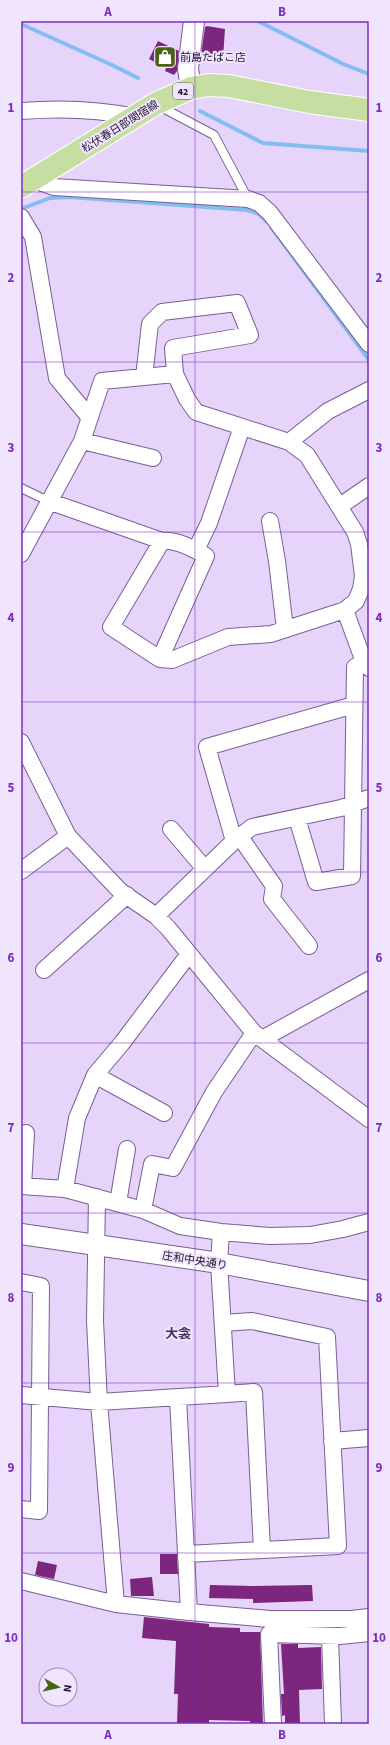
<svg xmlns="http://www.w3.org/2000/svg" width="390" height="1745" viewBox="0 0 390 1745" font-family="'Source Sans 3','Noto Sans JP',sans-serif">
  <rect width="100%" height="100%" fill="#e6d4fa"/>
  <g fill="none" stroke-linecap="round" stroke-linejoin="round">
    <path stroke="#83bdf1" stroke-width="4" d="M258 21 343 64 369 74
      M21 24 112 65 138 78
      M200 111 263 143 369 151
      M21 209 50 198 69 197 247 210 259 214 267 222
      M271 227 369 360"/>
  </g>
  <path fill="#7c267e" d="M207 26 225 29 223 58 201 55 205 27Z
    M158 41 179 51 177 71 174 75 165 71 166 68 149 59Z
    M160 1554H177L178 1574H160Z
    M38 1561 57 1565 54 1579 35 1575Z
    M152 1577 154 1596H131L130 1579Z
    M210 1585 253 1586 312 1585 313 1601 253 1603V1599L209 1598Z
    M144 1617 209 1624V1627L240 1628V1632H260L263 1724H250V1721L209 1720V1724H177L178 1694H174L176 1641 142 1638Z
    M281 1644H298V1648L321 1647 322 1689 299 1690 300 1724H285V1715L282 1716 281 1694H284Z"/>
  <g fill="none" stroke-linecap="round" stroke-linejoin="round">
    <g stroke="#7a5e95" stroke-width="10">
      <path id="service" d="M159 106 214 135 248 199
        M21 488 48 501"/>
    </g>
    <g stroke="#7a5e95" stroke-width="18">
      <path id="minor" d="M21 111C59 108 97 109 135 117
        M34 180 54 187 248 199 259 203 270 213 369 344
        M21 217 33 237 57 378 90 418
        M144 377 150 324 162 312 237 303 250 335 173 348 175 374
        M82 441 153 458
        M289 442 328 411 369 390
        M48 501 162 541C176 539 194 549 206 556L160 659
        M340 506 369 486
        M270 521 277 561 285 629
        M196 550 209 523 242 427
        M21 554 82 441 102 381 175 374 187 399 196 412 289 442 307 455 355 532 359 544 363 576 361 589 356 601 345 610 271 634 228 637 172 660 160 659 111 627 162 541
        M345 610 364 662 369 668
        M21 742 68 836 120 891 156 916 168 928 254 1033 369 1119
        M297 818 316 882 352 876 355 667 364 662
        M171 829 205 869
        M240 837 274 886 272 899 309 946
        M234 841 207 747 354 705
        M21 871 68 836
        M156 916 234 841 252 827 341 808 369 798
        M44 970 127 895
        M262 1039 369 980
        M95 1075 164 1113
        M21 1186 65 1189 143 1210 180 1226 221 1232 270 1236 310 1235 343 1229 369 1222
        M23 1186 26 1133
        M65 1189 77 1118 95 1075 122 1043 189 954
        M97 1197 95 1321 99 1402 116 1604
        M118 1203 127 1149
        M143 1210 152 1164 173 1168 214 1092 254 1033
        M21 1282 41 1286 39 1511 21 1509
        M227 1394 254 1392 262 1550
        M21 1395 99 1402 227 1394 219 1263 221 1232
        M178 1397 189 1612
        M332 1441 369 1438
        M187 1554 338 1546 327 1337 252 1321 223 1323
        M21 1581 116 1604 189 1612 270 1619H351L369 1617
        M330 1636 333 1724
        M273 1724 269 1634 340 1636 369 1633"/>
    </g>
    <g stroke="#7a5e95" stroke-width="22">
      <path id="tertiary" d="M191 88 188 69 194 21
        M21 1234 219 1263 369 1291"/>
    </g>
    <g stroke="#fff" stroke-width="24">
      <path id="primary" d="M21 187 155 104 191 88 209 85 229 86 309 102 369 110"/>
    </g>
    <use href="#service" stroke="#fff" stroke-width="8"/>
    <use href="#minor" stroke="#fff" stroke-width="16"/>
    <use href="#tertiary" stroke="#fff" stroke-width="20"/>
    <use href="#primary" stroke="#c7dea3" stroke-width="22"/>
  </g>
  <path fill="none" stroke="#7b2cbf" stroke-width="1" stroke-opacity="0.55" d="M195 21V1724M21 192H369M21 362H369M21 532H369M21 702H369M21 872H369M21 1043H369M21 1213H369M21 1383H369M21 1553H369"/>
  <defs>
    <g id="shop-square" transform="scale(1.15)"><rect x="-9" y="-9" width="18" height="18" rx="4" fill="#486313" stroke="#f0e4fe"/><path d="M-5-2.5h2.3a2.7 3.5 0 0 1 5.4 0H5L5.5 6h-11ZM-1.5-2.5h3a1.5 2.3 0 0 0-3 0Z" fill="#fff"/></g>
  </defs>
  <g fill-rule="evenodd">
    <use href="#shop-square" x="165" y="57"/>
  </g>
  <g text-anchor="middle" stroke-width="4" stroke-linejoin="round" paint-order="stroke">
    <rect fill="#f0e4fe" stroke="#5e536a" stroke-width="1" x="173" y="83" width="20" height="16" rx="3"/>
    <g font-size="10" font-weight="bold" fill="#20152b">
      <text x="183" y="95">42</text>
    </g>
    <g font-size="11" fill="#20152b" stroke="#f0e4fe" text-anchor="start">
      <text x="180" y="61">前島たばこ店</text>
    </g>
    <g font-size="11" fill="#20152b" stroke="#f0e4fe">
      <text transform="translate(120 126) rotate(-32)" y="4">松伏春日部関宿線</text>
      <text transform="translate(195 1260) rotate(9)" y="4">庄和中央通り</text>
    </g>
    <g font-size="13" font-weight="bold" fill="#472c5e" stroke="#f0e4fe">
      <text x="178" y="1338">大衾</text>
    </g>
  </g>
  <rect width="390" height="1745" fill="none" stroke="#f0e4fe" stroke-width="44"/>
  <g transform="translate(58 1687) rotate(98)"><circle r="19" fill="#f0e4fe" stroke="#9d91aa"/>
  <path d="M0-3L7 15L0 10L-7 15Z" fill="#486313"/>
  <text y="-6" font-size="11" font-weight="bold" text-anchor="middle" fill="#20152b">N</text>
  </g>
  <rect x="22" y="22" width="346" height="1701" fill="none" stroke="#7b2cbf" stroke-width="1.5"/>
  <g font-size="13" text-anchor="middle" font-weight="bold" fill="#7b2cbf">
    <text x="108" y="16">A</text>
    <text x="282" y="16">B</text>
    <text x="11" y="112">1</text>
    <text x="379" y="112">1</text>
    <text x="11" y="282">2</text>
    <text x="379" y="282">2</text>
    <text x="11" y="452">3</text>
    <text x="379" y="452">3</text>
    <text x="11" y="622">4</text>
    <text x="379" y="622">4</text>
    <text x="11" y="792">5</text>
    <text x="379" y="792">5</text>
    <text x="11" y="962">6</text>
    <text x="379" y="962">6</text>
    <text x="11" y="1132">7</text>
    <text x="379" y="1132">7</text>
    <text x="11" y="1302">8</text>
    <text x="379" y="1302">8</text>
    <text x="11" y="1472">9</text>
    <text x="379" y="1472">9</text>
    <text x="11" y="1642">10</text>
    <text x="379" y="1642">10</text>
    <text x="108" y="1739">A</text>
    <text x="282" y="1739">B</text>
  </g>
</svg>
